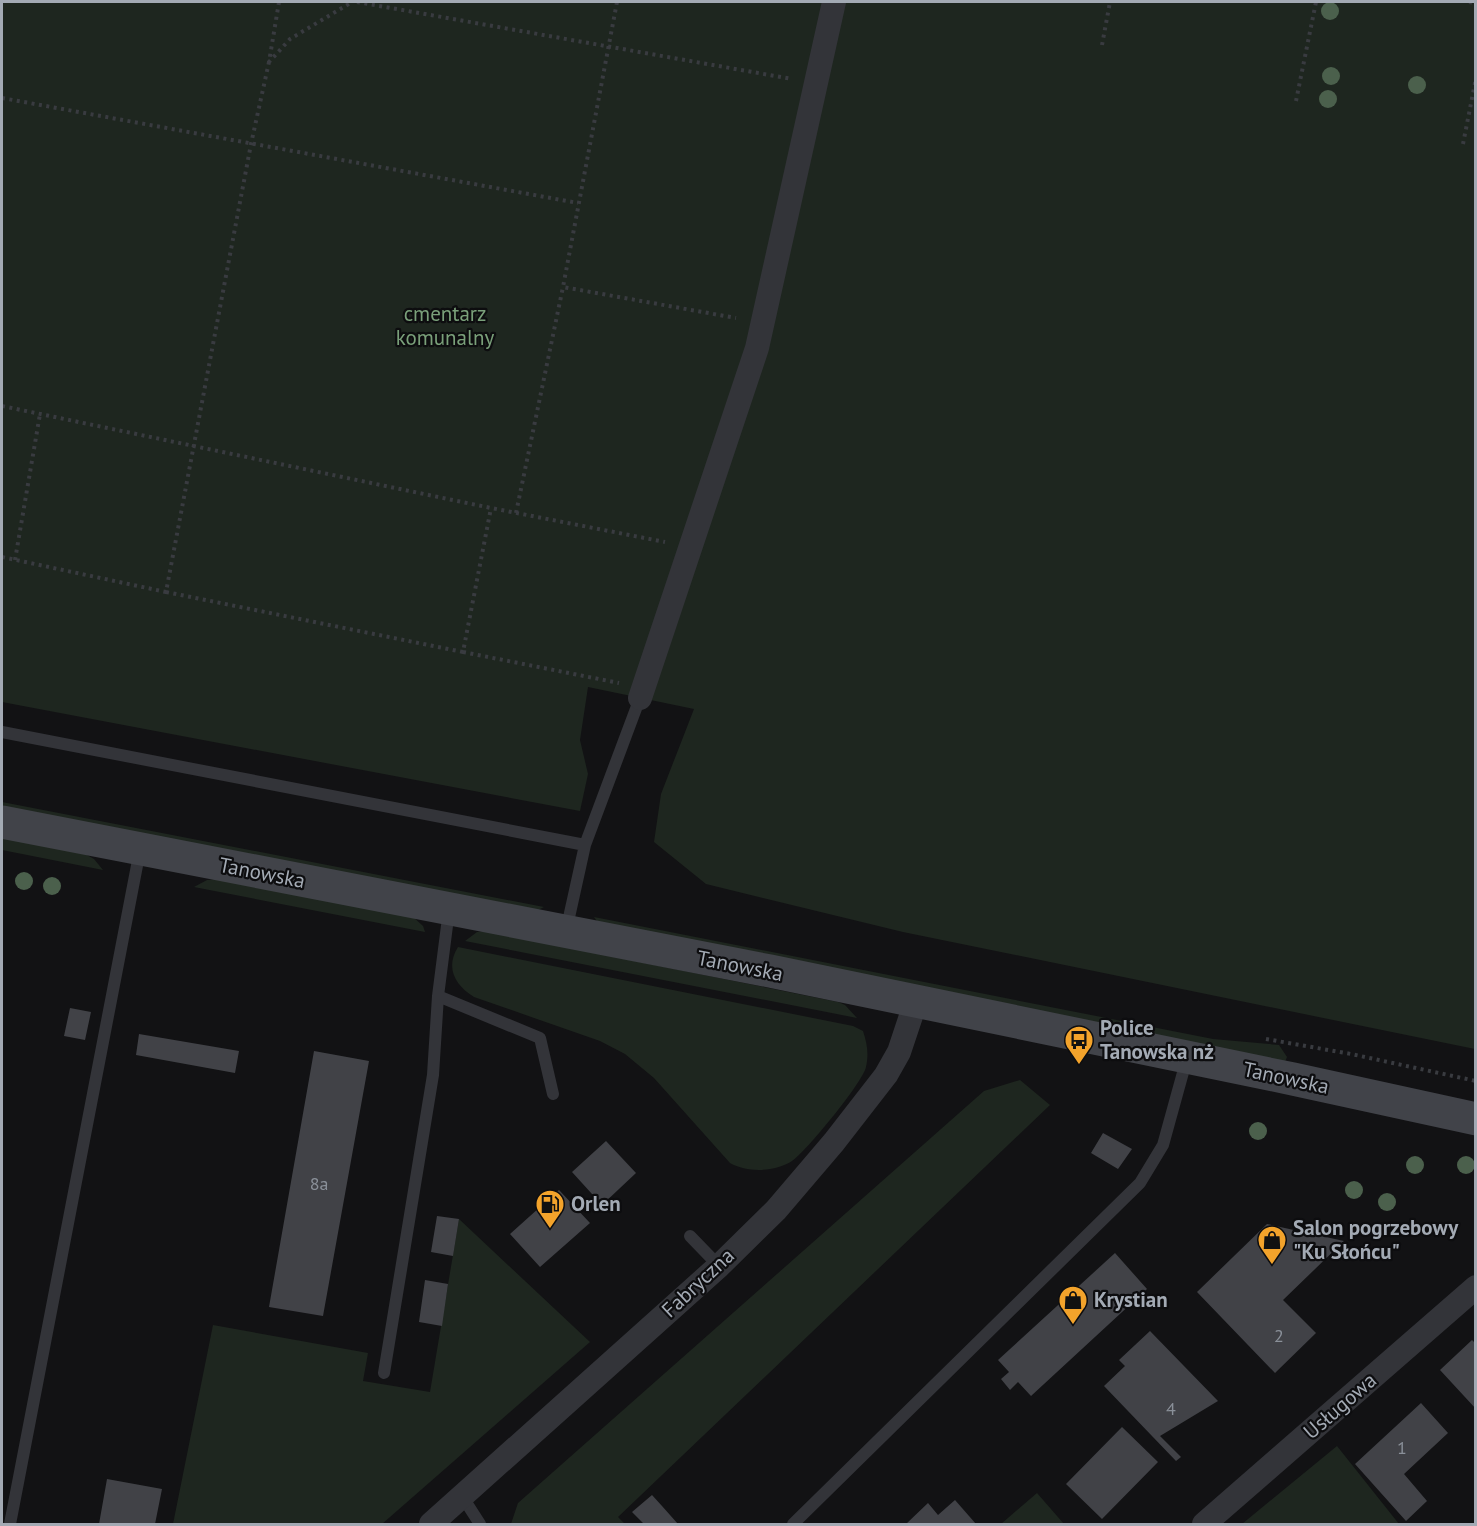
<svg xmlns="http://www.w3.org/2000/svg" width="1477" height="1526" viewBox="0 0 1477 1526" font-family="'PT Sans',sans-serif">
  <rect width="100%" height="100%" fill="#121214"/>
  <path fill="#1e261f" d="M2 2H1475V1049L903 932 706 884 654 842 661 794 694 709 588 687 580 740 588 774 580 811 2 702Z
    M2 802 544 907 536 911 2 807Z
    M2 836 85 854 94 859 103 870 2 850Z
    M219 879 411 915 423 926 425 932 194 887 207 880Z
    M594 917 1213 1039 1279 1045 1287 1057 1285 1062 599 924Z
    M485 931 838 1002 845 1005 857 1018 465 941 477 932Z
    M458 947 853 1026 863 1031C867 1043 869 1054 866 1067 863 1082 806 1152 792 1161 775 1172 748 1173 730 1163L654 1078 625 1054 600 1041 474 997C455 985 445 968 458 947Z
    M1020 1080 1050 1105 618 1517 625 1524H511L518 1503 984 1091Z
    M459 1219 590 1342 382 1524H173L213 1325 368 1353 363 1381 430 1392Z
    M1337 1446 1399 1524H1242Z
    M1037 1493 1064 1524H1001Z"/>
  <path fill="#414247" d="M70 1008 91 1012 85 1040 64 1036Z
    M139 1034 239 1051 235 1073 136 1055Z
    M314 1051 369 1061 323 1316 269 1307Z
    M1103 1133 1132 1149 1118 1169 1091 1153Z
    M606 1141 636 1173 602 1205 572 1172Z
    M559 1190 590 1223 540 1267 510 1234Z
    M437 1216 459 1219 453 1256 431 1252Z
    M1267 1224 1344 1241 1283 1300 1316 1333 1275 1373 1197 1292Z
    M1115 1253 1147 1289 1031 1396 1018 1382 1010 1390 1001 1379 1009 1372 998 1360Z
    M425 1280 448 1284 442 1326 419 1322Z
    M1150 1331 1218 1401 1160 1436 1181 1457 1176 1461 1104 1386 1125 1366 1119 1360Z
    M1472 1340 1476 1344V1409L1440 1370Z
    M1421 1403 1448 1433 1404 1474 1427 1501 1406 1521 1355 1464Z
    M1122 1427 1158 1462 1102 1519 1066 1484Z
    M107 1479 162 1489 155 1524H99Z
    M652 1495 662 1506 678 1524H644L632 1512Z
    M955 1500 976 1524H906L928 1503 938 1515Z"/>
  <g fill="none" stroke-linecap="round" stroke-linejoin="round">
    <path stroke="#393b40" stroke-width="4" stroke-dasharray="3 4.5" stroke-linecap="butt" d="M279 2 269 62 290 39 352 2
      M357 2 792 79
      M617 2 563 287 736 318
      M1469 2 1476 3
      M1102 45 1110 2
      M2 98 578 203
      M1296 101 1316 2
      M1463 144 1476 78
      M2 406 491 508 665 542
      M516 513 563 287
      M2 557 166 592 251 144 269 62
      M15 560 40 414
      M166 592 463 652 491 508
      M463 652 619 683
      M1266 1039 1351 1054 1476 1081"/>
    <path stroke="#333439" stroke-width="12" d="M2 732 585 845
      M449 910 438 996 540 1038 553 1094
      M566 931 585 845 640 698
      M690 1236 719 1266
      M384 1373 433 1075 438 996
      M462 1496 480 1524
      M10 1524 140 850
      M793 1524 1140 1183 1163 1145 1187 1058"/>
    <path stroke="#333439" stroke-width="24" d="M640 698 757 348 834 2
      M431 1524 719 1266 776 1210 834 1142 886 1075 899 1052 916 1001
      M1204 1524 1476 1287"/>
    <path stroke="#414349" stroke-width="33" d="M2 822 770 971 1293 1079 1476 1119"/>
  </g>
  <g fill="#4b604c">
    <circle cx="1330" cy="11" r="9"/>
    <circle cx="1331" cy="76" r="9"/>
    <circle cx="1417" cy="85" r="9"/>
    <circle cx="1328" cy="99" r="9"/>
    <circle cx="24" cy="881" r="9"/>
    <circle cx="52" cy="886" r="9"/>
    <circle cx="1258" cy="1131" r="9"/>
    <circle cx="1415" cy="1165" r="9"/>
    <circle cx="1466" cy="1165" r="9"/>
    <circle cx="1354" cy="1190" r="9"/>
    <circle cx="1387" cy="1202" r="9"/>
  </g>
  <defs>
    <g id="bus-pin" transform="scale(1.5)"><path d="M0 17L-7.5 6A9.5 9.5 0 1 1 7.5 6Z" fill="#f3a32b" stroke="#0d0d0f"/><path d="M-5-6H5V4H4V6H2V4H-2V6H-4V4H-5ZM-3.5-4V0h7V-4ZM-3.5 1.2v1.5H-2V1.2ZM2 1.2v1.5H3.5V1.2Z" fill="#111"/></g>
    <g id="fuel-pin" transform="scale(1.5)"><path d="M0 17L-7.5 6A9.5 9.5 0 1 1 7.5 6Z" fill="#f3a32b" stroke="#0d0d0f"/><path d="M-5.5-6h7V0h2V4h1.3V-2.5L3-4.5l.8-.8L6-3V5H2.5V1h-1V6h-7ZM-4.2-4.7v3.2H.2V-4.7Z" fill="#111"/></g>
    <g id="shop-pin" transform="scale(1.5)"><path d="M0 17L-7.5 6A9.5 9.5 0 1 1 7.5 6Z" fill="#f3a32b" stroke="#0d0d0f"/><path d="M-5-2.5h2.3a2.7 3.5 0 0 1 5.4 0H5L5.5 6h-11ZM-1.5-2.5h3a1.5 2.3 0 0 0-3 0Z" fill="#111"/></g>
  </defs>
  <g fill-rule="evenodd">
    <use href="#bus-pin" x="1079" y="1040"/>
    <use href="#fuel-pin" x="550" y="1204"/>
    <use href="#shop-pin" x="1272" y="1240"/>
    <use href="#shop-pin" x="1073" y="1300"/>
  </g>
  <g text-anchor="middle" stroke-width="4.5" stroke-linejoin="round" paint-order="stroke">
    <g font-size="18" fill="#8a9099">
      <text x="319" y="1190">8a</text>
      <text x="1279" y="1342">2</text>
      <text x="1171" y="1415">4</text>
      <text x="1402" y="1454">1</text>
    </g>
    <g font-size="21" fill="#7aa07a" stroke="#0d0d0f">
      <text x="445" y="321">cmentarz<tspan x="445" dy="24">komunalny</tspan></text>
    </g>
    <g font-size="21" fill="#a3aab4" stroke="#0d0d0f">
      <text transform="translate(262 873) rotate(11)" y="7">Tanowska</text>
      <text transform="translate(740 966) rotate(11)" y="7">Tanowska</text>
      <text transform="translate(1286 1078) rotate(12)" y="7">Tanowska</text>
      <text transform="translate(698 1283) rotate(-43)" y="7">Fabryczna</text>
      <text transform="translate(1340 1406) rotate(-41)" y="7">Usługowa</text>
    </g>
    <g font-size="21" font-weight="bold" fill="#a3aab4" stroke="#0d0d0f" text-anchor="start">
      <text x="1100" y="1035">Police<tspan x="1100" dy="24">Tanowska nż</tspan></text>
      <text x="571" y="1211">Orlen</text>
      <text x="1293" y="1235">Salon pogrzebowy<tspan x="1293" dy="24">"Ku Słońcu"</tspan></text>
      <text x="1094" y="1307">Krystian</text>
    </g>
  </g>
  <rect width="1477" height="1526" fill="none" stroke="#a3aab4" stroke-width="6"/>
</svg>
